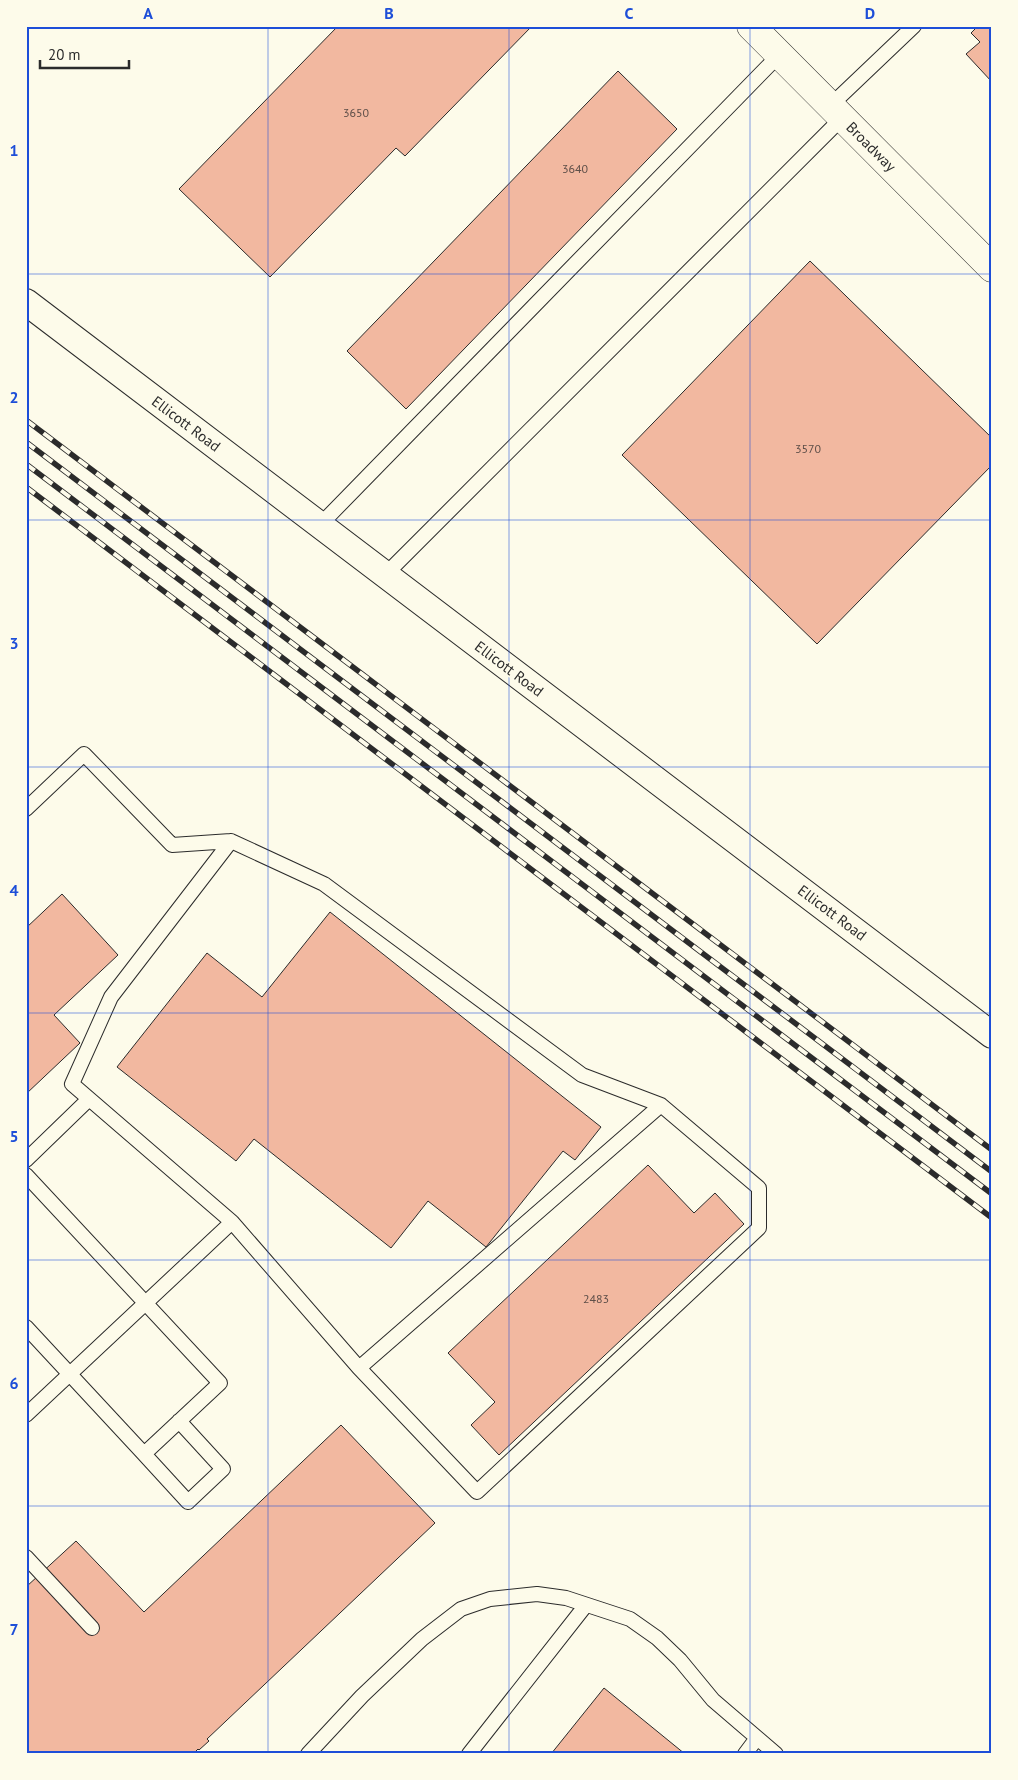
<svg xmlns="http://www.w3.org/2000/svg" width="1018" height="1780" viewBox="0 0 1018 1780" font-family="'PT Sans',sans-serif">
  <rect width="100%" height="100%" fill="#fdfbea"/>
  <path fill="#f2b8a0" stroke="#2b2b2b" d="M338 26H532L405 156 396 148 270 277 179 189Z
    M978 26H989L992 30V82L966 54 980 42 971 33Z
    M618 71 677 129 406 409 347 351Z
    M810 261 992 438V465L817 644 622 455Z
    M62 894 118 955 54 1015 80 1043 26 1094V928Z
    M330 912 601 1127 575 1160 563 1151 486 1247 428 1201 391 1248 254 1139 236 1161 117 1067 207 953 262 997Z
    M648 1165 694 1213 715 1193 744 1224 499 1455 471 1425 495 1402 448 1353Z
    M341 1425 435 1523 207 1739 209 1741 199 1750 198 1749 193 1754H26V1587L76 1541 144 1612Z
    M604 1688 685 1754H551Z"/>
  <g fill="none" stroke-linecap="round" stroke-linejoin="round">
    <g stroke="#2b2b2b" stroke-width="16">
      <path id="lane" d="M830 106 914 26
        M320 525 779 55
        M385 575 842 118
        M26 809 84 754 172 845 231 841 324 884 582 1075 661 1105 759 1188V1228L477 1492 359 1368 232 1222 26 1415
        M231 841 111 997 72 1084 232 1222
        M26 1160 89 1099
        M26 1175 220 1383 144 1454 188 1502 223 1469 179 1421
        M26 1327 144 1454
        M359 1368 661 1105
        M26 1557 92 1628
        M308 1754 362 1696 422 1639 461 1609 490 1599 537 1594 566 1598 630 1619 657 1638 680 1660 713 1700 776 1754
        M469 1754 586 1605
        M745 1754 757 1738"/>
    </g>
    <g stroke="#2b2b2b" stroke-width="28">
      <path id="street" d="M26 302 992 1035"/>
    </g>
    <g stroke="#2b2b2b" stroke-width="29">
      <path id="highway" d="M751 26 992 268"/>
    </g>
    <use href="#lane" stroke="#fdfbea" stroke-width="14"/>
    <use href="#street" stroke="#fdfbea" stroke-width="26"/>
    <use href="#highway" stroke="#fdfbea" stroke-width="28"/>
    <g stroke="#2b2b2b" stroke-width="5.5">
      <path id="rail" d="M26 420 992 1150
        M26 442 992 1172
        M26 464 992 1194
        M26 487 992 1218"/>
    </g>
    <use href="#rail" stroke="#fdfbea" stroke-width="4" stroke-dasharray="11" stroke-linecap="butt"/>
  </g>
  <path fill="none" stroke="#1d4ed8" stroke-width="1" stroke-opacity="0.55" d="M268 26V1754M509 26V1754M750 26V1754M26 274H992M26 520H992M26 767H992M26 1013H992M26 1260H992M26 1506H992"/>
  <g text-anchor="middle" stroke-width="4" stroke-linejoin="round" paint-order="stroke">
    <g font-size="12" fill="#5d4e48">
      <text x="356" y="117">3650</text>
      <text x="575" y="173">3640</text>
      <text x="808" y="453">3570</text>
      <text x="596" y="1303">2483</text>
    </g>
    <g font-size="15" fill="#2b2b2b" stroke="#fdfbea">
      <text transform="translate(871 147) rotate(45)" y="5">Broadway</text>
      <text transform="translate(186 424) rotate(37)" y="5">Ellicott Road</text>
      <text transform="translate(509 669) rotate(37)" y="5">Ellicott Road</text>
      <text transform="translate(832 913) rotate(37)" y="5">Ellicott Road</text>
    </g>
  </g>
  <rect width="1018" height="1780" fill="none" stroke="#fdfbea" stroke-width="55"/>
  <path d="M40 60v8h89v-8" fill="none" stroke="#2b2b2b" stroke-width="2.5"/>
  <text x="48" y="60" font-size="15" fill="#2b2b2b" stroke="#fdfbea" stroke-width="4" paint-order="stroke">20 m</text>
  <rect x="28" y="28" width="962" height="1724" fill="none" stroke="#1d4ed8" stroke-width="2"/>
  <g font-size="16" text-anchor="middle" font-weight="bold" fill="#1d4ed8">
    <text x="148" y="19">A</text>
    <text x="389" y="19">B</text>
    <text x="629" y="19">C</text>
    <text x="870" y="19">D</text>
    <text x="14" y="156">1</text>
    <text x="14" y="403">2</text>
    <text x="14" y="649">3</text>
    <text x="14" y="896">4</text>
    <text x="14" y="1142">5</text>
    <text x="14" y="1389">6</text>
    <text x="14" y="1635">7</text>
  </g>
</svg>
